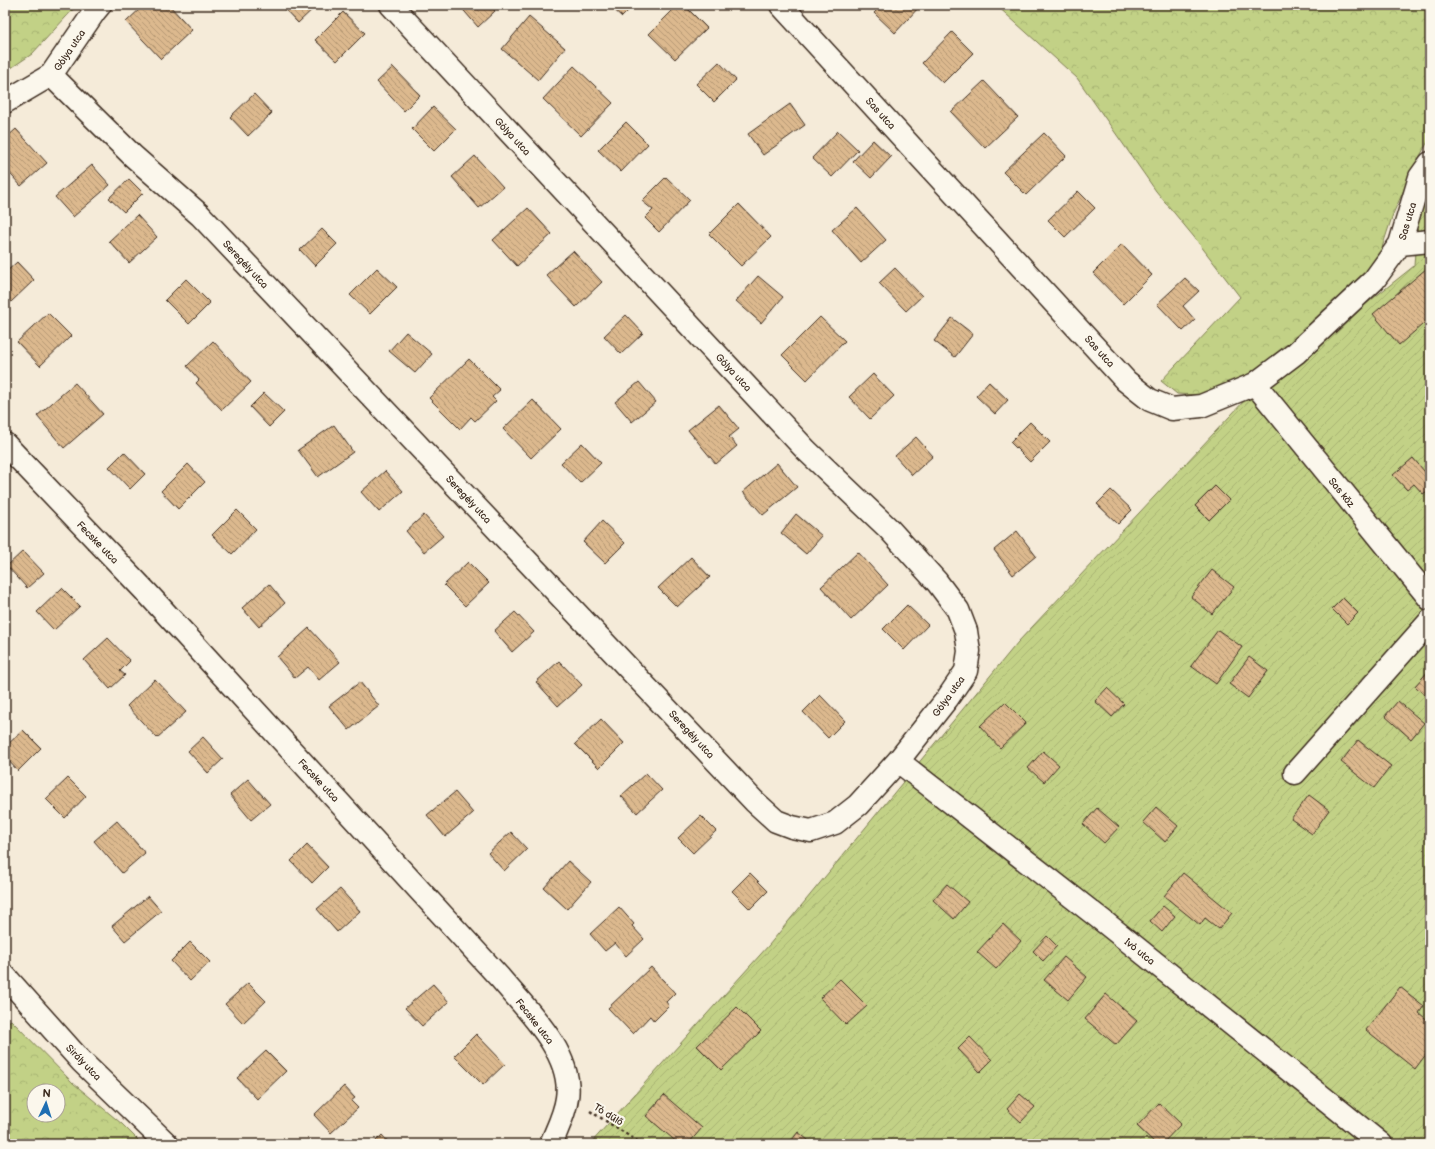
<svg xmlns="http://www.w3.org/2000/svg" width="1435" height="1149" viewBox="0 0 1435 1149" font-family="'Balsamiq Sans',sans-serif">
  <defs>
    <pattern id="forest-crowns" width="20" height="18" patternUnits="userSpaceOnUse"><rect width="20" height="18" fill="#c2d186"/><path d="M2 6a3 3 0 1 1 6 0M12 15a3 3 0 1 1 6 0" fill="none" stroke="#a8b473"/></pattern>
    <pattern id="garden-furrows" width="10" height="10" patternUnits="userSpaceOnUse"><rect width="10" height="10" fill="#c2d186"/><path d="M-1 1l2-2M0 10L10 0M9 11l2-2" fill="none" stroke="#a8b473"/></pattern>
    <pattern id="building-back-hatch" width="6" height="6" patternUnits="userSpaceOnUse"><rect width="6" height="6" fill="#dcb98e"/><path d="M-1 5l2 2M0 0l6 6M5-1l2 2" fill="none" stroke="#b49773"/></pattern>
  </defs>
  <rect width="100%" height="100%" fill="#f5ebd9"/>
  <filter id="ink" filterUnits="userSpaceOnUse"><feTurbulence type="fractalNoise" baseFrequency=".025" numOctaves="2"/><feDisplacementMap in="SourceGraphic" scale="8" xChannelSelector="R" yChannelSelector="G"/><feConvolveMatrix kernelMatrix="1 2 1 2 8 2 1 2 1" color-interpolation-filters="sRGB"/></filter>
  <g filter="url(#ink)">
    <path fill="url(#forest-crowns)" stroke="#7e7e52" fill-rule="evenodd" d="M5 5H77L32 54 5 72Z
      M996 5H1430V138L1416 163 1393 214 1376 266 1315 333 1238 383 1198 395 1177 394 1161 381 1240 297 1194 237 1156 191 1077 78Z
      M11 1020 73 1083 122 1124 142 1144H5V1024ZM34 1091H58V1115H34Z"/>
    <path fill="url(#garden-furrows)" stroke="#7e7e52" d="M1430 186V1144H590L769 945 1018 642 1246 399 1414 266 1418 207Z"/>
    <path fill="url(#building-back-hatch)" stroke="#3b2a1e" d="M144 5H169L192 30 161 59 126 22Z
      M281 5H317L298 23Z
      M459 5H489L495 11 478 27Z
      M609 5H634L622 17Z
      M678 5H684L707 28 675 59 649 34Z
      M882 5H919L920 6 895 33 874 13Z
      M343 12 365 33 337 61 315 40Z
      M529 17 565 48 538 80 502 49Z
      M952 32 973 53 943 83 922 63Z
      M719 62 736 80 714 102 696 84Z
      M574 66 613 103 581 136 543 99Z
      M393 67 420 95 404 111 377 82Z
      M984 81 1018 117 985 148 951 112Z
      M254 94 272 113 248 136 230 117Z
      M790 104 805 125 763 155 748 134Z
      M433 107 456 129 434 151 412 129Z
      M626 122 648 144 621 172 598 150Z
      M16 129 47 163 21 186 5 168V139Z
      M838 131 858 150 832 177 812 158Z
      M1044 133 1066 156 1026 195 1003 172Z
      M873 140 891 157 871 178 853 161Z
      M475 156 503 187 479 208 452 177Z
      M92 165 110 185 73 217 55 197Z
      M666 177 690 200 659 232 645 218 653 210 642 201Z
      M129 179 143 193 124 212 109 198Z
      M1078 191 1095 208 1065 237 1048 220Z
      M739 204 771 237 741 266 709 234Z
      M528 208 552 234 517 266 493 240Z
      M857 208 886 240 861 263 832 230Z
      M137 215 157 237 129 263 109 241Z
      M322 229 337 244 315 266 300 250Z
      M1122 244 1152 275 1123 304 1093 273Z
      M573 251 602 282 576 307 546 275Z
      M17 262 34 280 10 303 5 297V273Z
      M377 268 397 287 370 314 350 295Z
      M895 268 922 296 906 311 879 283Z
      M1427 268 1430 272V318L1399 345 1373 314Z
      M758 276 783 297 761 323 736 301Z
      M1185 278 1199 291 1183 306 1195 320 1183 331 1157 304Z
      M186 279 210 303 189 324 165 300Z
      M48 313 71 336 40 366 17 342Z
      M626 315 643 333 621 354 604 336Z
      M820 317 845 341 807 380 782 355Z
      M952 318 973 334 955 357 934 341Z
      M406 332 432 354 415 373 389 351Z
      M213 341 251 382 222 410 196 383 199 380 187 366Z
      M469 359 500 390 492 397 496 401 475 421 471 417 460 429 429 398Z
      M873 374 894 396 870 419 849 397Z
      M639 382 656 402 632 422 615 402Z
      M989 382 1008 400 995 414 976 396Z
      M75 383 103 414 64 448 37 416Z
      M264 393 284 412 269 427 250 407Z
      M533 400 561 429 531 458 503 429Z
      M719 405 739 429 729 437 737 446 716 464 688 430Z
      M1030 422 1050 442 1030 462 1010 442Z
      M334 425 353 452 318 477 298 450Z
      M916 437 933 456 912 475 895 456Z
      M582 443 601 463 580 483 561 463Z
      M124 452 145 474 130 489 109 467Z
      M1413 458 1430 478V489L1423 494 1414 484 1407 490 1393 475Z
      M777 463 797 487 763 515 743 492Z
      M188 464 205 482 178 509 161 491Z
      M385 471 403 491 379 512 361 492Z
      M1215 486 1229 500 1209 520 1195 506Z
      M1111 490 1132 510 1118 524 1097 504Z
      M237 510 256 529 232 554 212 535Z
      M796 514 822 536 806 554 781 533Z
      M424 515 443 536 424 552 406 531Z
      M602 521 625 543 605 563 583 542Z
      M1017 531 1036 556 1013 575 994 550Z
      M23 551 44 573 27 588 7 566Z
      M858 552 888 585 851 620 821 587Z
      M691 557 710 577 677 607 658 588Z
      M468 562 489 583 465 606 444 585Z
      M1212 570 1234 587 1212 614 1191 597Z
      M269 584 285 603 259 627 242 608Z
      M62 588 80 606 54 630 37 612Z
      M1343 598 1358 613 1347 624 1332 609Z
      M907 605 928 625 904 650 883 629Z
      M515 612 534 632 512 652 494 631Z
      M309 628 340 662 319 680 308 667 295 678 277 657Z
      M1218 630 1242 647 1216 684 1191 666Z
      M108 638 130 661 120 671 125 675 110 689 84 660Z
      M1249 657 1268 671 1248 698 1229 684Z
      M559 661 582 685 558 706 536 682Z
      M1430 669V700L1415 686Z
      M155 679 186 712 157 738 127 706Z
      M360 682 379 706 349 730 329 706Z
      M1107 688 1124 704 1112 717 1095 701Z
      M820 695 845 721 828 738 803 712Z
      M1398 701 1424 723 1411 739 1385 716Z
      M1005 702 1026 723 1000 748 980 726Z
      M601 719 624 743 599 768 575 744Z
      M23 730 41 748 18 771 5 757V747Z
      M203 737 223 759 208 773 188 751Z
      M1358 740 1391 766 1374 788 1341 762Z
      M1043 751 1059 765 1044 782 1028 768Z
      M646 773 662 790 637 813 621 796Z
      M68 778 86 796 65 818 46 799Z
      M248 779 270 804 251 820 230 795Z
      M455 792 473 813 445 837 427 815Z
      M1309 795 1329 810 1312 834 1291 819Z
      M1156 807 1178 826 1165 842 1143 822Z
      M1097 808 1119 827 1104 843 1083 824Z
      M701 816 716 831 693 853 678 838Z
      M117 821 145 853 122 873 94 841Z
      M511 832 527 849 504 871 488 853Z
      M307 845 328 867 312 883 291 861Z
      M568 861 591 882 567 909 544 888Z
      M750 873 768 891 750 909 732 891Z
      M1183 873 1232 913 1219 929 1205 918 1200 925 1164 896Z
      M947 884 968 902 954 919 933 900Z
      M340 889 360 911 337 932 317 909Z
      M148 896 161 911 125 941 112 926Z
      M1163 906 1175 916 1162 932 1150 921Z
      M619 907 634 924 632 926 644 939 626 956 615 943 605 951 590 934Z
      M1003 924 1021 941 996 969 977 952Z
      M1047 936 1057 946 1043 961 1033 951Z
      M190 942 210 962 190 981 171 961Z
      M1064 957 1087 977 1068 1000 1044 980Z
      M651 967 675 993 666 1002 669 1006 654 1021 650 1016 633 1034 608 1008Z
      M840 979 867 1006 846 1025 820 998Z
      M248 983 266 1001 243 1023 225 1004Z
      M433 984 449 1002 422 1026 405 1008Z
      M1400 987 1424 1006 1419 1013 1430 1022V1049L1415 1069 1366 1030Z
      M1106 994 1137 1021 1116 1045 1085 1019Z
      M737 1007 761 1031 721 1070 697 1046Z
      M476 1034 505 1064 483 1085 454 1056Z
      M970 1037 992 1060 980 1072 958 1049Z
      M266 1051 286 1071 257 1099 237 1078Z
      M344 1086 355 1098 351 1101 358 1108 331 1133 314 1115Z
      M1020 1094 1035 1107 1021 1122 1007 1109Z
      M664 1095 702 1128 688 1144H679L646 1116Z
      M1159 1103 1181 1124 1162 1144H1156L1137 1126Z
      M798 1132 813 1144H789Z
      M382 1135 390 1144H373Z"/>
    <g fill="none" stroke-linecap="round" stroke-linejoin="round">
      <g stroke="#3b2a1e" stroke-width="25">
        <path id="minor" d="M781 5 1126 381 1150 400 1172 409 1201 406 1255 384 1296 353 1374 280 1400 244 1420 177 1430 163
          M51 75 133 156 200 215 754 801 776 821 792 827 811 831 835 823 858 805 898 761 947 699 966 671 969 651 966 631 958 610 937 582 889 529 806 450 391 5
          M5 102 51 75 95 11 100 5
          M1400 244 1430 241
          M1255 384 1430 599
          M5 444 148 594 500 978C526 1009 574 1054 567 1098 565 1114 557 1129 551 1144
          M898 761 1103 921 1381 1144
          M1295 773 1430 621
          M5 976 81 1061 167 1144"/>
      </g>
      <path stroke="#3b2a1e" stroke-width="2.5" stroke-dasharray="3 3" stroke-linecap="butt" d="M590 1111 642 1144"/>
      <use href="#minor" stroke="#fbf7ec" stroke-width="22"/>
    </g>
  </g>
  <g text-anchor="middle" stroke-width="4" stroke-linejoin="round" paint-order="stroke">
    <g font-size="10" fill="#3b2a1e" stroke="#fbf7ec">
      <text transform="translate(69 50) rotate(-56)" y="4">Gólya utca</text>
      <text transform="translate(881 113) rotate(48)" y="4">Sas utca</text>
      <text transform="translate(513 136) rotate(47)" y="4">Gólya utca</text>
      <text transform="translate(1407 221) rotate(-73)" y="4">Sas utca</text>
      <text transform="translate(246 264) rotate(47)" y="4">Seregély utca</text>
      <text transform="translate(1100 351) rotate(48)" y="4">Sas utca</text>
      <text transform="translate(734 372) rotate(47)" y="4">Gólya utca</text>
      <text transform="translate(1342 492) rotate(51)" y="4">Sas köz</text>
      <text transform="translate(469 499) rotate(47)" y="4">Seregély utca</text>
      <text transform="translate(98 542) rotate(46)" y="4">Fecske utca</text>
      <text transform="translate(948 696) rotate(-54)" y="4">Gólya utca</text>
      <text transform="translate(692 734) rotate(47)" y="4">Seregély utca</text>
      <text transform="translate(319 780) rotate(47)" y="4">Fecske utca</text>
      <text transform="translate(1140 951) rotate(39)" y="4">Ivó utca</text>
      <text transform="translate(535 1021) rotate(52)" y="4">Fecske utca</text>
      <text transform="translate(84 1062) rotate(46)" y="4">Sirály utca</text>
      <text transform="translate(609 1114) rotate(32)" y="4">Tó dűlő</text>
    </g>
  </g>
  <rect width="1435" height="1149" fill="none" stroke="#fbf7ec" stroke-width="20"/>
  <rect x="10" y="10" width="1415" height="1129" fill="none" stroke="#3b2a1e" stroke-width="1.5" filter="url(#ink)"/>
  <g transform="translate(46 1103) rotate(4)"><circle r="19" fill="#fbf7ec" stroke="#aea59a"/>
  <path d="M0-3L7 15L0 10L-7 15Z" fill="#1f6fb2"/>
  <text y="-6" font-size="11" font-weight="bold" text-anchor="middle" fill="#3b2a1e">N</text>
  </g>
</svg>
